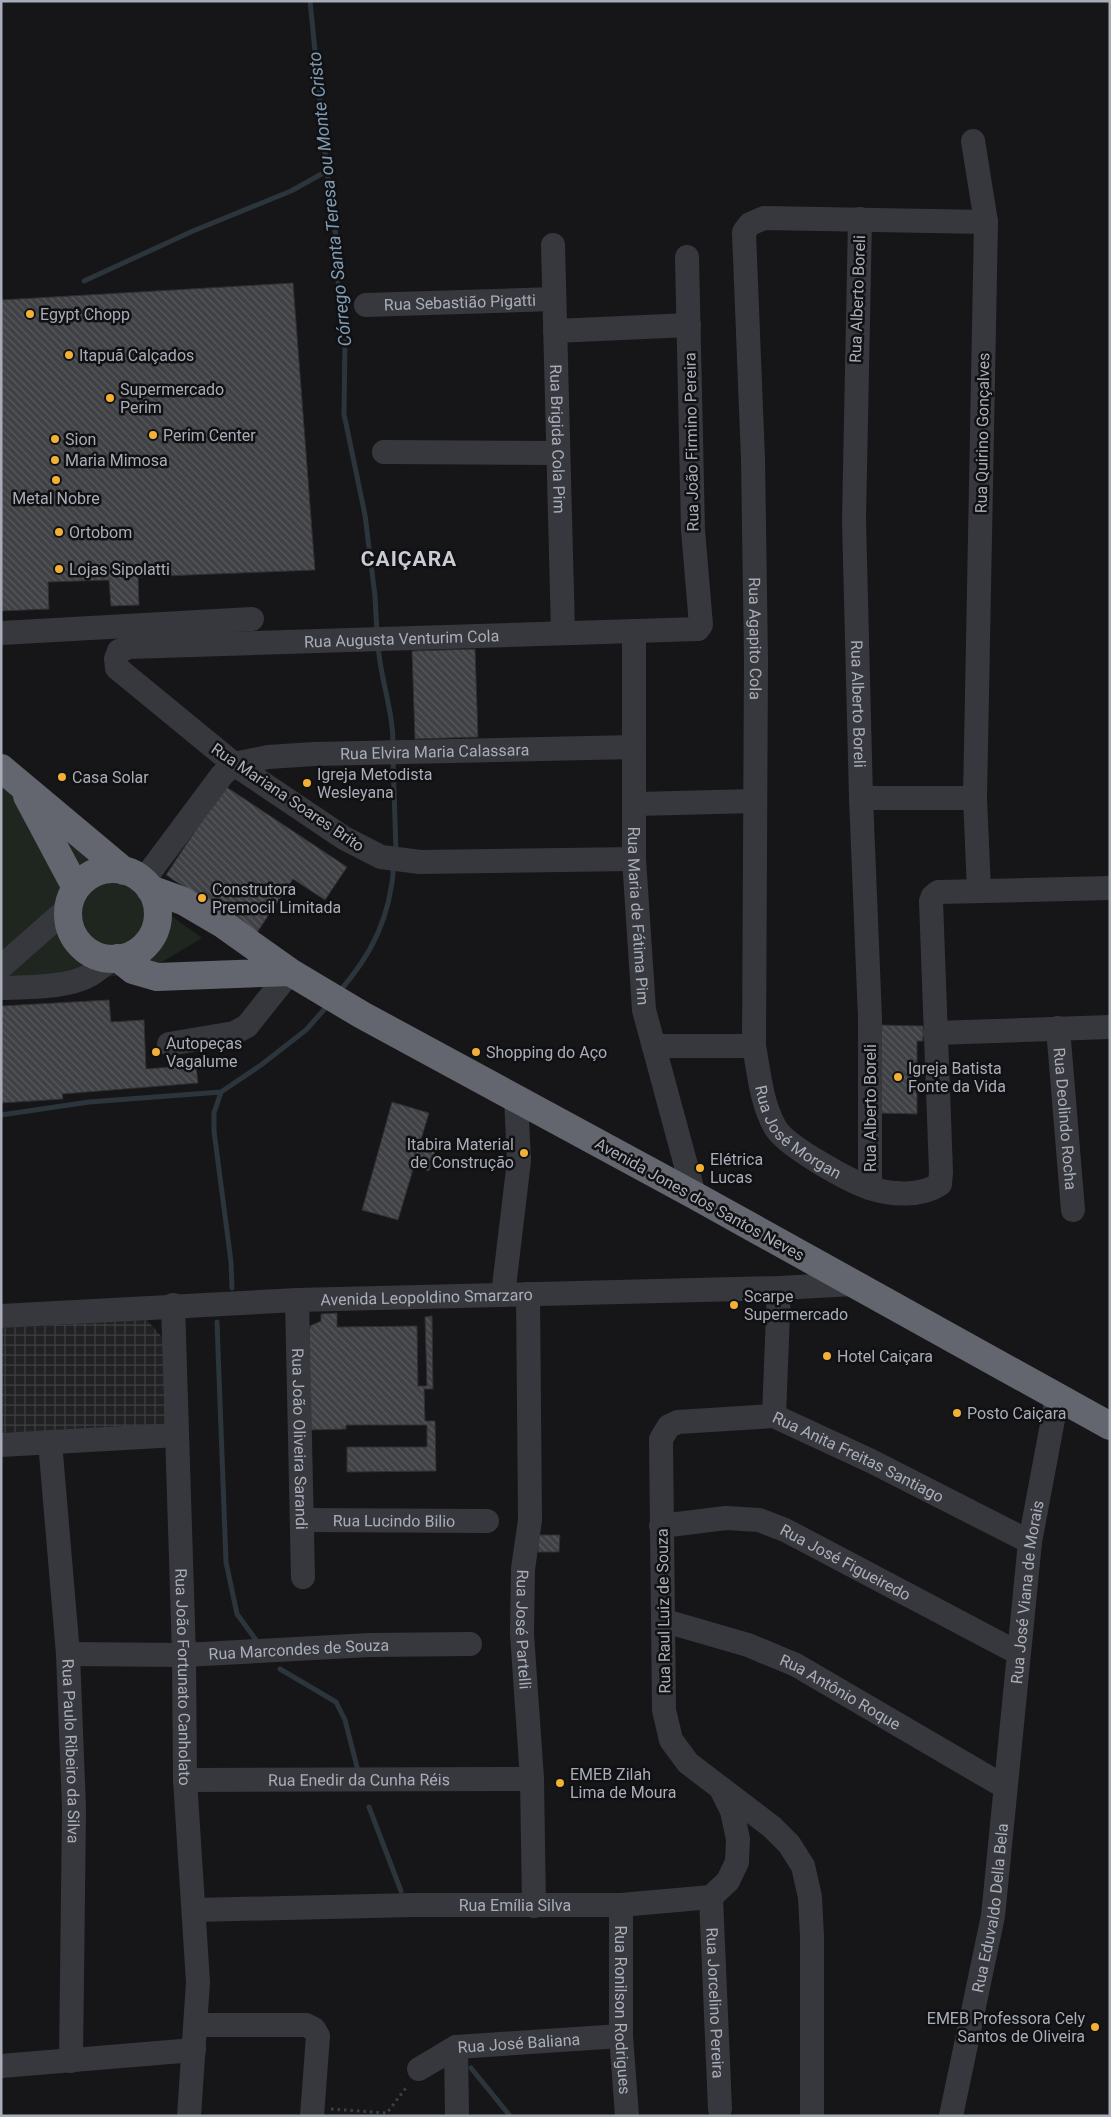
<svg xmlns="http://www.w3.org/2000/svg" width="1111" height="2117" viewBox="0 0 1111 2117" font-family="Roboto,sans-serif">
  <defs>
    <pattern id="industrial-grid" width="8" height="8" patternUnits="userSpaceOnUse" patternTransform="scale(1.25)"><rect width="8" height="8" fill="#222225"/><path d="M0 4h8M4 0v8" fill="none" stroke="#3f3f43"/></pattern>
    <pattern id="building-back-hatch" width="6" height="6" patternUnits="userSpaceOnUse" patternTransform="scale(1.25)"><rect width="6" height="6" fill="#404145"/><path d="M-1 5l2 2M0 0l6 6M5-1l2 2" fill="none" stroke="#595a5e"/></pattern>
  </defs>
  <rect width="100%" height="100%" fill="#161618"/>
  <path fill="url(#industrial-grid)" d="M147 1320 168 1344 170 1426 1 1433V1328Z"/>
  <path fill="#1e261f" d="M1 786 87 855 202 938 142 974 1 984Z"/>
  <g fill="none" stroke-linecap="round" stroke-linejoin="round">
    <path stroke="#2c353c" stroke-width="5" d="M310 1 327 171 337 244V273L345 339 344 414 365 515 375 596 377 633
      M84 281 193 231 291 191 327 171
      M378 644C380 679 394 712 393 747
      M393 758 396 852
      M339 992C373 953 390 917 394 865
      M221 1092 214 1113V1131L231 1262 232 1288
      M1 1115 89 1102 221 1092 261 1065 306 1030 329 1004
      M217 1322 226 1562 237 1614 256 1640
      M280 1669 336 1702 345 1720 357 1767
      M369 1807 401 1891
      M471 2068 510 2116"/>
  </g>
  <path fill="url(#building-back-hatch)" stroke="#303034" d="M293 283 315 570 138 577 139 605 111 606 109 580 48 582 49 609 1 611V300Z
    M475 649 478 737 415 739 412 651Z
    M225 786 347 867 325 900 293 879 256 934 166 875Z
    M109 1000 111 1022 144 1020 146 1069 196 1065 198 1083 62 1094 63 1099 1 1103V1006Z
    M880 1025 923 1026V1041H917V1114L879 1113Z
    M392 1102 429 1113 419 1146 435 1151 429 1171 414 1166 398 1220 362 1210Z
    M337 1313V1327L417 1326 418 1386H427L425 1317 432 1316 433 1389H424L425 1421H435L436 1471 347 1472V1447H427V1425H346V1429L310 1430 309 1331 310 1326 321 1321V1314Z
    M539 1535H560L559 1552H538Z"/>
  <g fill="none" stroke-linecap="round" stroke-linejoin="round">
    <path stroke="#3d3f44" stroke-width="3" stroke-dasharray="2.5 4" stroke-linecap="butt" d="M331 2109 387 2113 408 2085"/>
    <g stroke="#37383d" stroke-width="24">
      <path d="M973 141 986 222 975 798 979 891"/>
      <path id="s1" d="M860 219 854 520 861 798 870 1018V1188"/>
      <path id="s2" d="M986 222 764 218 750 224 744 232 753 459 756 660 754 1046C759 1072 761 1102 775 1127 784 1145 849 1181 870 1188 891 1195 921 1197 940 1184L941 1172 931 901 933 896 938 892 1110 888"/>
      <path id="s3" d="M553 245 563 632"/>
      <path id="s4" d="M366 305 554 299"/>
      <path d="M555 331 689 325"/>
      <path d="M384 452 557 453"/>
      <path id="s5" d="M634 631V859L644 1010 694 1195"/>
      <path d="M1 633 252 619"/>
      <path d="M861 798H975"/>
      <path d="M636 804 755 801"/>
      <path id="s6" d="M634 859 420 862 381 857 344 838 234 764 117 668 116 659 119 651 129 647 698 629 701 625 693 530 687 257"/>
      <path id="s7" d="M143 881 222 775 234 764 268 757 314 754 634 747"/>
      <path d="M1 967 68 908"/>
      <path d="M1 988C27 987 68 988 90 975 98 970 105 964 112 959"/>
      <path id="s8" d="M1058 1028 1073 1210"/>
      <path d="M935 1033 1110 1027"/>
      <path d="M169 1044 234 1033 247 1026 290 972"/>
      <path d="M654 1046H754"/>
      <path id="s9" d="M528 1294 530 1520 523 1569 522 1634 532 1779 534 1906"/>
      <path d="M503 1295 519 1161 516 1098"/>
      <path id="s10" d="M297 1300 303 1577"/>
      <path id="s11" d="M173 1305 184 1655 185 1780 198 1982 189 2116"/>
      <path id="s12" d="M1 1316 297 1300 779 1288 854 1284"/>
      <path d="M774 1416 779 1288"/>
      <path id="s13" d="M50 1442 68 1654 74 1809 71 2061"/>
      <path d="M1 1445 177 1435"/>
      <path id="s14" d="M302 1520 487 1521"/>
      <path id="s15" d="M661 1526 726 1518 759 1520 785 1530 1018 1653"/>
      <path id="s16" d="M665 1621 748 1645 796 1665 1005 1787"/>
      <path id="s17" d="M68 1654 184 1655 369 1645 470 1644"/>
      <path id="s18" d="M185 1780 532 1779"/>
      <path id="s19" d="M711 1897 720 2109"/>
      <path id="s20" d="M621 1905V2036L627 2116"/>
      <path id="s21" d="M194 1910 414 1905H621L711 1897 728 1881 737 1862 738 1839 732 1811 721 1789"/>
      <path d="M196 2025H306L314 2029 318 2036 312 2116"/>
      <path d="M456 2047 457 2116"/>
      <path d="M1 2066 194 2050"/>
      <path id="s22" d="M419 2069 456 2047 621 2036"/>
      <path id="s23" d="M812 2116V1936L810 1897 803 1866 789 1844 772 1827 688 1763 671 1740 664 1710 661 1439 669 1426 678 1422 774 1416 871 1461 1030 1542"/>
      <path id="s24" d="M951 2116 993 1916 1030 1542 1057 1398"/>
    </g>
    <path stroke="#63666e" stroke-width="28" d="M1 768 124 871
      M27 796 76 888
      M68 914a45 45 0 1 1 90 0a45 45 0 1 1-90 0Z
      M150 889 183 901 224 925 290 972 362 1015 694 1195 1110 1426
      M118 958 133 970 157 977 290 972"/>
  </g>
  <g fill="#f2b134" stroke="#111113" stroke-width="2">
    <circle cx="30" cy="314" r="5"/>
    <circle cx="69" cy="355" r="5"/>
    <circle cx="110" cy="398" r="5"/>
    <circle cx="153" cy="435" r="5"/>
    <circle cx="55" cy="439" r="5"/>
    <circle cx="55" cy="460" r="5"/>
    <circle cx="56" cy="480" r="5"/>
    <circle cx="59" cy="532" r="5"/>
    <circle cx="59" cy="569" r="5"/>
    <circle cx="62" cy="777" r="5"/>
    <circle cx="307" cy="783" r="5"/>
    <circle cx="202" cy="898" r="5"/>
    <circle cx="156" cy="1052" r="5"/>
    <circle cx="476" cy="1052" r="5"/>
    <circle cx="898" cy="1077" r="5"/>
    <circle cx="524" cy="1153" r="5"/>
    <circle cx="700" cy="1168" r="5"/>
    <circle cx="734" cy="1305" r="5"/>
    <circle cx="827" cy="1356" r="5"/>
    <circle cx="957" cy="1413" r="5"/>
    <circle cx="560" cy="1783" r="5"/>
    <circle cx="1095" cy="2027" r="5"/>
  </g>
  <g text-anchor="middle" stroke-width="5" stroke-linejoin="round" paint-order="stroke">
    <g font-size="16" fill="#a8adb8" stroke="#111113">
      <text transform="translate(857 299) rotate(-88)" y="6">Rua Alberto Boreli</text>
      <text dy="6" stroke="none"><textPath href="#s4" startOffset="94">Rua Sebastião Pigatti</textPath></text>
      <text transform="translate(982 433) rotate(-89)" y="6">Rua Quirino Gonçalves</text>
      <text dy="6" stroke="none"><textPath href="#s3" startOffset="194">Rua Brigida Cola Pim</textPath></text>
      <text transform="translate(691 442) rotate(-91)" y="6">Rua João Firmino Pereira</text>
      <text dy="6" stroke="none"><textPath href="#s6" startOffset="880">Rua Augusta Venturim Cola</textPath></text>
      <text dy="6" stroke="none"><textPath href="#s2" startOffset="654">Rua Agapito Cola</textPath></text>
      <text dy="6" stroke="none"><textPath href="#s1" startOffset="485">Rua Alberto Boreli</textPath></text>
      <text dy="6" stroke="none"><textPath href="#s7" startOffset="350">Rua Elvira Maria Calassara</textPath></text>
      <text transform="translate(288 797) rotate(34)" y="6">Rua Mariana Soares Brito</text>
      <text dy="6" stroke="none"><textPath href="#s5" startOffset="285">Rua Maria de Fátima Pim</textPath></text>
      <text transform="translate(870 1108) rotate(-90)" y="6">Rua Alberto Boreli</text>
      <text dy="6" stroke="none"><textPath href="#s8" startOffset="91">Rua Deolindo Rocha</textPath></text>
      <text dy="6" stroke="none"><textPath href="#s2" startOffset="1164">Rua José Morgan</textPath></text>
      <text transform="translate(700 1199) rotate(29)" y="6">Avenida Jones dos Santos Neves</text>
      <text dy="6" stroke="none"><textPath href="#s12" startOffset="426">Avenida Leopoldino Smarzaro</textPath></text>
      <text dy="6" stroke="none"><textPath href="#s10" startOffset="139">Rua João Oliveira Sarandi</textPath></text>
      <text dy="6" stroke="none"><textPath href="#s23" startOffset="952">Rua Anita Freitas Santiago</textPath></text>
      <text dy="6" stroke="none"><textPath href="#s14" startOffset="92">Rua Lucindo Bilio</textPath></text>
      <text dy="6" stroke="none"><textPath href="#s15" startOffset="195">Rua José Figueiredo</textPath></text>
      <text dy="6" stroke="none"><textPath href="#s24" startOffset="530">Rua José Viana de Morais</textPath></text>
      <text transform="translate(663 1611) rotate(-91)" y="6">Rua Raul Luiz de Souza</text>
      <text dy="6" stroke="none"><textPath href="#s9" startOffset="336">Rua José Partelli</textPath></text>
      <text dy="6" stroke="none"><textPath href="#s17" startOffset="231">Rua Marcondes de Souza</textPath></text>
      <text dy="6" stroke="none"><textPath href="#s11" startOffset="372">Rua João Fortunato Canholato</textPath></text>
      <text dy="6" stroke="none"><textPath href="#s16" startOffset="190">Rua Antônio Roque</textPath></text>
      <text dy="6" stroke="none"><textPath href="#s13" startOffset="310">Rua Paulo Ribeiro da Silva</textPath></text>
      <text dy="6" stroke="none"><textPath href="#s18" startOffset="174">Rua Enedir da Cunha Réis</textPath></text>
      <text dy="6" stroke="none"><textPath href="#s21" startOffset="321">Rua Emília Silva</textPath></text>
      <text dy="6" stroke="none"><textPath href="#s24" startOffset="212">Rua Eduvaldo Della Bela</textPath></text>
      <text dy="6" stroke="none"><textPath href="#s19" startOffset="106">Rua Jorcelino Pereira</textPath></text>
      <text dy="6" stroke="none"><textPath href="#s20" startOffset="105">Rua Ronilson Rodrigues</textPath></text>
      <text dy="6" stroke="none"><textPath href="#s22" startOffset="106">Rua José Baliana</textPath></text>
    </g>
    <g font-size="16" fill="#a8adb8" stroke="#111113" text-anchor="start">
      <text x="40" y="320">Egypt Chopp</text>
      <text x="79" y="361">Itapuã Calçados</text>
      <text x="120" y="395">Supermercado<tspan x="120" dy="18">Perim</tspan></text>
      <text x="163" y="441">Perim Center</text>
      <text x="65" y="445">Sion</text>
      <text x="65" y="466">Maria Mimosa</text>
      <text x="56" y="504" text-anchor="middle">Metal Nobre</text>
      <text x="69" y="538">Ortobom</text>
      <text x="69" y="575">Lojas Sipolatti</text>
      <text x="317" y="780">Igreja Metodista<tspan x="317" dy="18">Wesleyana</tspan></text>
      <text x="72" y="783">Casa Solar</text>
      <text x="212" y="895">Construtora<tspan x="212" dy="18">Premocil Limitada</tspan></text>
      <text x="166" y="1049">Autopeças<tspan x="166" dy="18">Vagalume</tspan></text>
      <text x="486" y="1058">Shopping do Aço</text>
      <text x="908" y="1074">Igreja Batista<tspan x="908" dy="18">Fonte da Vida</tspan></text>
      <text x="514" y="1150" text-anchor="end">Itabira Material<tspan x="514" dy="18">de Construção</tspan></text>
      <text x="710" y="1165">Elétrica<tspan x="710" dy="18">Lucas</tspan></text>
      <text x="744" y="1302">Scarpe<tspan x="744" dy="18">Supermercado</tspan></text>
      <text x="837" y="1362">Hotel Caiçara</text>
      <text x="967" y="1419">Posto Caiçara</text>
      <text x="570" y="1780">EMEB Zilah<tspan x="570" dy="18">Lima de Moura</tspan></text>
      <text x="1085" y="2024" text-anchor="end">EMEB Professora Cely<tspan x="1085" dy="18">Santos de Oliveira</tspan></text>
    </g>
    <g font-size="18" font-style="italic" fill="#7f9bb3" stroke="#111113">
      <text transform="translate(330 199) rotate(-96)" y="6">Córrego Santa Teresa ou Monte Cristo</text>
    </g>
    <g font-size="21" font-weight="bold" letter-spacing="1" fill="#c9ccd4" stroke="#111113">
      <text x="409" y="566">CAIÇARA</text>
    </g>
  </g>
  <rect width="1111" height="2117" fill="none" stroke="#a8adb8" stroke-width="5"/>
</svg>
